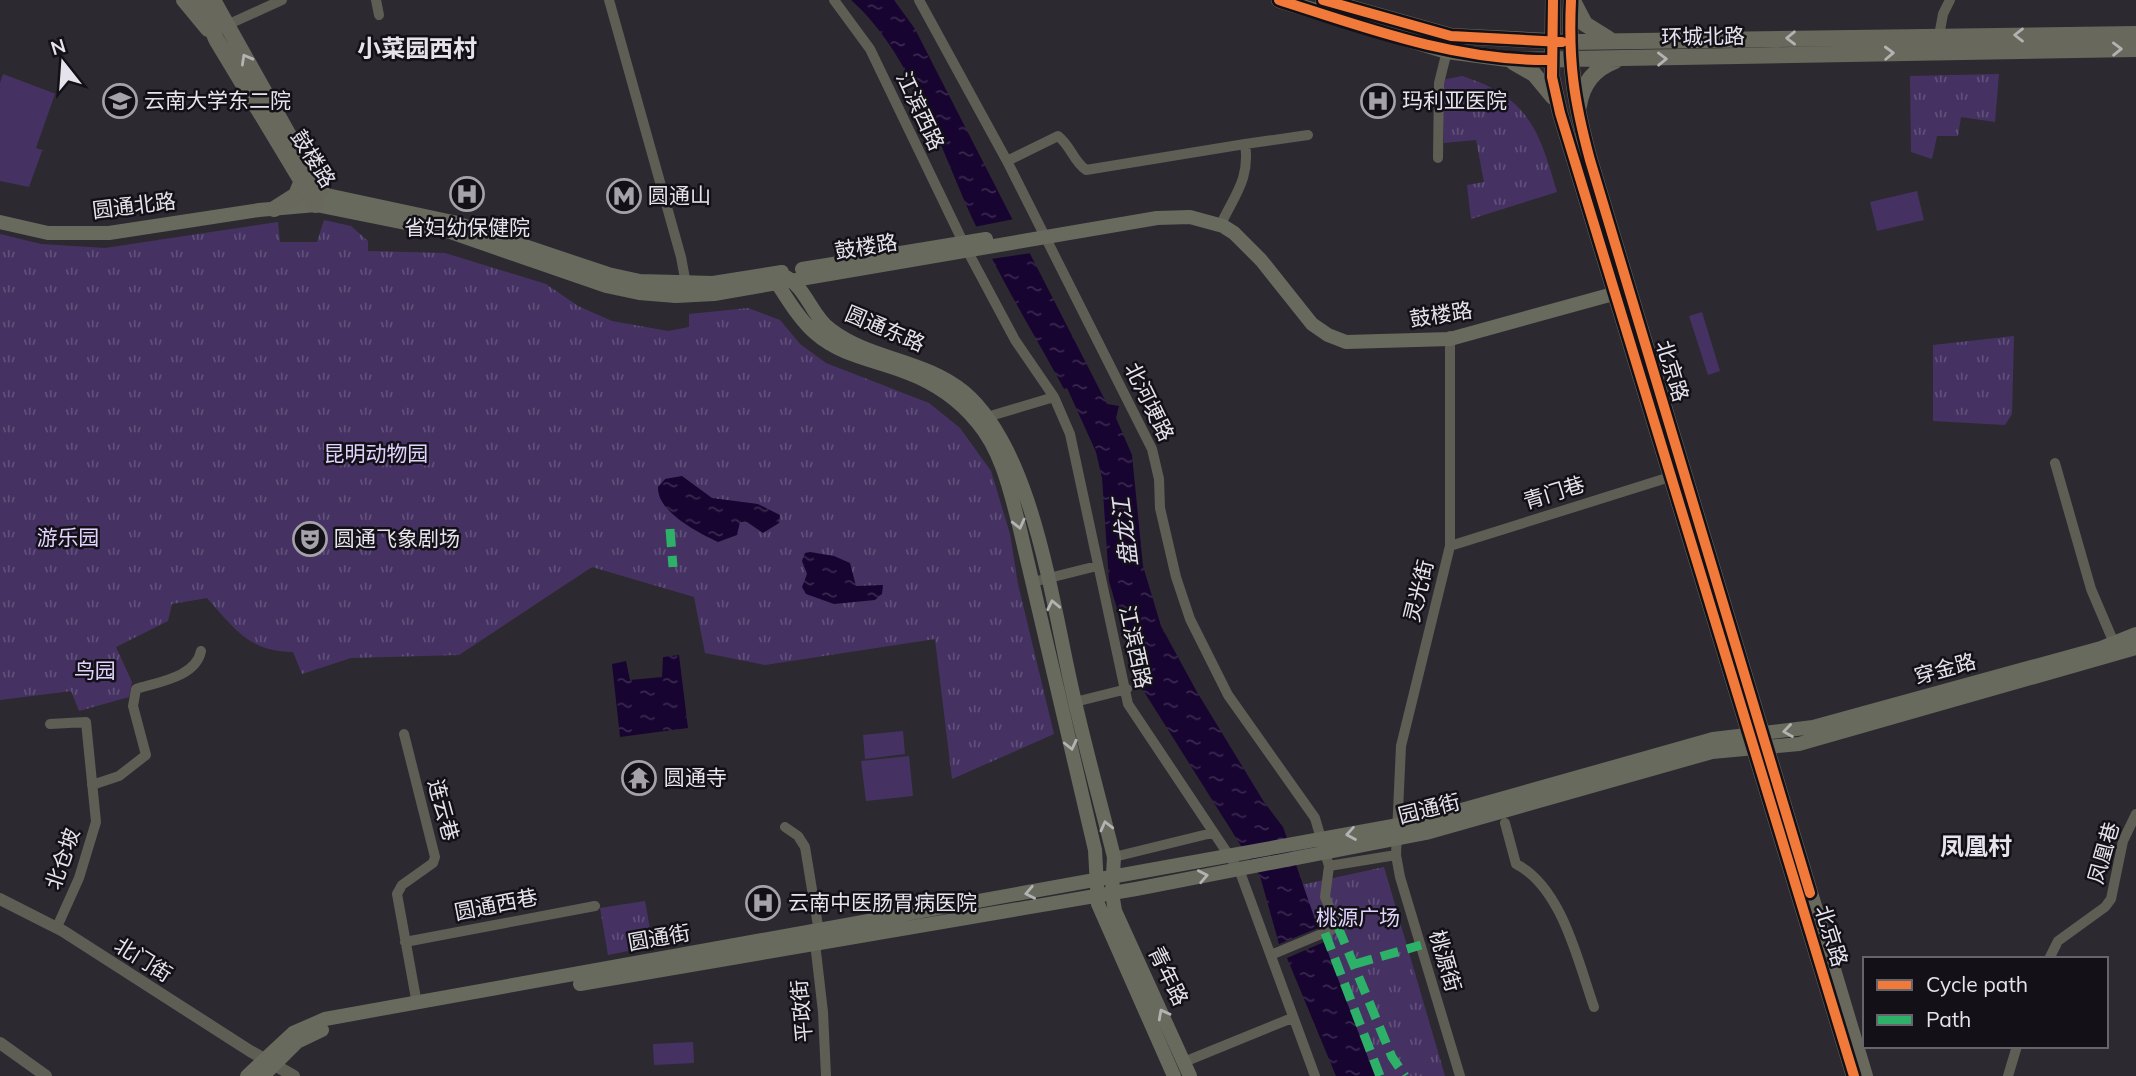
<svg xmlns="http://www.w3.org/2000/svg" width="2136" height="1076" viewBox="0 0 2136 1076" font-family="Mulish,'Noto Sans SC',sans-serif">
  <defs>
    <pattern id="park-tufts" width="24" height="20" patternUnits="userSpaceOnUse" patternTransform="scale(1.75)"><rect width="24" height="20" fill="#453263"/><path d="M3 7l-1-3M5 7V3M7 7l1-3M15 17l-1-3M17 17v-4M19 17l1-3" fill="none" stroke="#60507a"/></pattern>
    <pattern id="water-ripples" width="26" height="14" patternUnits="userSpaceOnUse" patternTransform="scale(1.75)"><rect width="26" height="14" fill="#180430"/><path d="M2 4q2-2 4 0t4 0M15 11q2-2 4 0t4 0" fill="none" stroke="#3a284e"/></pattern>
  </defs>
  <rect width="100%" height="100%" fill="#2c2a30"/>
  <path fill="#453263" d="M3 74 64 97 55 94 36 148 45 151H42L29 187 0 181V83Z
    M1917 191 1924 220 1877 231 1870 202Z
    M1702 312 1720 371 1708 375 1689 316Z
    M903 731 905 754 865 759 863 735Z
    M909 756 913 796 866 801 861 761Z
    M693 1042 694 1063 654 1065 653 1044Z"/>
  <path fill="url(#park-tufts)" d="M1999 74 1995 122 1961 117 1958 136H1937L1932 159 1911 152 1910 76Z
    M1462 76C1528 97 1539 129 1557 192L1471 219 1467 185 1484 182 1476 140 1444 143 1442 80Z
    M324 220 351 226 368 241V251L445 253 546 284 578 306 612 321 668 331 689 327V314L748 308 780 320 800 344 826 363 929 403 960 428 991 471 1010 534 1018 584 1054 734 952 779 935 639 765 665 705 653 694 597 592 567 459 655 351 658 302 674 293 652C249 652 234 628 207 598L172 604 168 621 116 647 132 682 129 697 79 711 71 691 0 700V234L41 244 105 248 278 222 280 242H317Z
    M2014 336 2012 414 2005 425 1933 421V345Z
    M1384 867 1445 1076H1375L1324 942 1326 941 1320 927 1318 928 1301 885Z
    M645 901 653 946 608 955 600 908Z"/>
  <path fill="url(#water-ripples)" d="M851 0H894L915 29 1107 404 1119 406 1116 418 1132 455 1143 566 1161 626 1197 692 1264 802 1283 827 1318 928 1279 944 1260 876 1143 690 1136 674 1109 581 1102 478 1096 452 1067 388 1064 389C1034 334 1001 280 975 224 941 151 912 54 851 0Z
    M682 476 712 498 758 504 780 515 779 523 763 533 747 522H740L737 535 718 542C699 533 657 512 658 487L665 479Z
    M810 552 834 556 850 563 856 586 883 585 882 594 875 600 834 604 806 594 802 587 807 574 802 561 805 553Z
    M679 655 688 728 620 737 612 664 626 661 630 680 662 677 663 657Z
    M1324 942 1375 1076H1336L1287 958Z"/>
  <path fill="#2c2a30" d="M1014 219 1032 253 991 259 974 227Z"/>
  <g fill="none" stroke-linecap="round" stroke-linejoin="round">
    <path stroke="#5e5e55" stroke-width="10" d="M376 0 379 15
      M609 0 681 257 686 284
      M834 0 870 49 963 242
      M919 0 1007 161 1152 449 1159 479 1160 508 1176 577 1190 619 1228 695 1315 818 1329 866
      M227 25 282 0
      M1939 36 1943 14 1950 0
      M1245 144 1308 135
      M1438 158 1439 83 1447 51
      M1007 161 1058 136C1071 146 1073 161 1086 170L1245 144C1250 176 1237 192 1223 220
      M968 252 1015 340 1054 397 1070 434 1128 704 1240 872 1315 1076
      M1450 336V546L1401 746 1396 855 1400 877 1460 1076
      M987 417 1054 397
      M2055 463 2091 589 2114 643
      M1450 546 1670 477
      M1033 582 1097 566
      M1075 702 1127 689
      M50 724 86 722 96 822 79 878 57 927
      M404 734 435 857 433 863 402 885 397 894 417 1004
      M92 785 119 776 146 755 133 706 136 689C158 682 196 677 201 651
      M1505 823 1516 864C1562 887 1578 962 1594 1007
      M785 827 798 836 805 847 819 932
      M1114 857 1212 833
      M405 942 595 906
      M815 943 823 1012 826 1076
      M1271 955 1338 927 1325 897 1329 866 1396 855
      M2049 959 2058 941 2105 907 2111 899 2123 841 2136 814
      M1184 1062 1292 1018
      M2008 1076 2017 1046"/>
    <path stroke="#5e5e55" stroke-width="12" d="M0 899 63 931 250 1051 294 1076
      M0 1043 46 1076"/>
    <path stroke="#696a5e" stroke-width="14" d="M320 191 327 195 453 222 608 274 640 281 713 283 782 272
      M0 222 48 233H109L259 210 316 205 450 232 606 286 639 293 676 296 714 294 1157 218 1190 217 1223 226 1234 233 1261 260 1312 324 1328 335 1346 342 1450 339 1613 294
      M802 269 986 239
      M779 274 777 283C788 300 800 320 815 333 842 357 877 360 908 373 934 383 959 400 977 422 1001 450 1010 490 1019 525L1095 850 1098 904 1174 1076
      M786 277C806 288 812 316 830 329 870 360 924 359 964 392 1036 453 1053 613 1075 702 1087 754 1101 805 1114 857L1112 893 1115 911 1190 1076
      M580 984 1136 889 1426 833 1712 752 1799 744 2136 648
      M247 1076 293 1033 325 1019 1426 820 1713 739 1813 727 2101 648 2136 634
      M263 1076 297 1042 322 1030"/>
    <path stroke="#68685c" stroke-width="16" d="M184 0 208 29
      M200 0 216 39 316 205
      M213 0 320 191
      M1279 0 1447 51 1515 60 2136 49
      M1323 0 1451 36 1569 42 2136 34
      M1553 0 1552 77 1560 113 1854 1076
      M1571 0C1568 62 1574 101 1590 160L1865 1076
      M1573 1 1585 24 1609 39
      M1513 62 1534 74 1553 97
      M1579 106C1582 84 1594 69 1615 61
      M274 209 296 195 303 178"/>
    <path stroke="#2db169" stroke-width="9" stroke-dasharray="18 9" stroke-linecap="butt" d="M670 529 673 567
      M1338 927 1392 1057 1405 1076
      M1325 933 1380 1076
      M1355 964 1421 945"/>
    <g stroke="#131117" stroke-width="15">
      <path id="cycleway" d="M1279 0C1369 29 1456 61 1551 60
        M1323 0 1451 36 1562 42
        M1553 0 1552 77 1560 113 1854 1076
        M1571 0C1568 62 1574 101 1590 160L1810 893"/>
    </g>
    <use href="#cycleway" stroke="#f17a3a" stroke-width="10"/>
  </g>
  <defs><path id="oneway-chevron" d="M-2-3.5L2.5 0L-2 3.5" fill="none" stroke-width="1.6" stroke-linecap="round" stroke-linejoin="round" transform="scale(1.75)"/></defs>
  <g stroke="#b4b2b2">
    <use href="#oneway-chevron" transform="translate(2019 35) rotate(180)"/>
    <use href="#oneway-chevron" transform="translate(1791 38) rotate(179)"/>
    <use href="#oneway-chevron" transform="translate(2117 49) rotate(-1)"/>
    <use href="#oneway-chevron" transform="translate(1889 53) rotate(-2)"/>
    <use href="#oneway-chevron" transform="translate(246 59) rotate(-119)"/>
    <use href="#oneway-chevron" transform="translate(1662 59) rotate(-1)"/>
  </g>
  <g stroke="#b4b3b3">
    <use href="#oneway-chevron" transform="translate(1019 524) rotate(76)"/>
    <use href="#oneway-chevron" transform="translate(1053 605) rotate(-102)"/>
    <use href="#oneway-chevron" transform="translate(1788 731) rotate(172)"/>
    <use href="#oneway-chevron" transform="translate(1071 745) rotate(77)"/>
    <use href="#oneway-chevron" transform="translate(1106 826) rotate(-104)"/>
    <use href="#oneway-chevron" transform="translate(1351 834) rotate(170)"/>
    <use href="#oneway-chevron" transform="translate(1203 876) rotate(-11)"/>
    <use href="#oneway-chevron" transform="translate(1030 893) rotate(169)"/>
    <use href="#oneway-chevron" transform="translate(1163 1014) rotate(-118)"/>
  </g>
  <defs>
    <g id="university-ring" transform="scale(1.75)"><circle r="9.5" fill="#131117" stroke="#a5a2aa" stroke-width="1.5"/><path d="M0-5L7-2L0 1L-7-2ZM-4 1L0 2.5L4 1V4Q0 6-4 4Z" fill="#a5a2aa"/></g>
    <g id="hospital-ring" transform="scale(1.75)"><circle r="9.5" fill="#131117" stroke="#a5a2aa" stroke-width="1.5"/><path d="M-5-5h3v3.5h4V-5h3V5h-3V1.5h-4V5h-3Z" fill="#a5a2aa"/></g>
    <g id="metro-ring" transform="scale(1.75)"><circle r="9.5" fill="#131117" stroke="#a5a2aa" stroke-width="1.5"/><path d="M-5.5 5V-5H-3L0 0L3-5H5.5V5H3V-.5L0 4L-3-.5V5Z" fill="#a5a2aa"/></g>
    <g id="theatre-ring" transform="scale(1.75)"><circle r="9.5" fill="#131117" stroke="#a5a2aa" stroke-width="1.5"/><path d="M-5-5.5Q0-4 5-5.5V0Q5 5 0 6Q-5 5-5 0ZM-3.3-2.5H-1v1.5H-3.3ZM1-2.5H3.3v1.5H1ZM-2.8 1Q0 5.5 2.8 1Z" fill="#a5a2aa"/></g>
    <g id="temple-ring" transform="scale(1.75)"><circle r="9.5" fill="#131117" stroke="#a5a2aa" stroke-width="1.5"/><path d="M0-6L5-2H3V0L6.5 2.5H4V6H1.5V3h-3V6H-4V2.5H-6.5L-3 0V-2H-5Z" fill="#a5a2aa"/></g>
  </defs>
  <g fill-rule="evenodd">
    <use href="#university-ring" x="120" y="101"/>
    <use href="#hospital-ring" x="1378" y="101"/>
    <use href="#hospital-ring" x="467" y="194"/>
    <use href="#metro-ring" x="624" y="196"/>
    <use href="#theatre-ring" x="310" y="539"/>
    <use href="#temple-ring" x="639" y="778"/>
    <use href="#hospital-ring" x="763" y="903"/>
  </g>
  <g text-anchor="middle" stroke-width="5" stroke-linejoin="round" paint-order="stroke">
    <g font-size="21" fill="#e6e3ec" stroke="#131117">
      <text transform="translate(1703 37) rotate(-1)" y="7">环城北路</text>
      <text transform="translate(920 111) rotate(65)" y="7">江滨西路</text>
      <text transform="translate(313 159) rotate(58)" y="7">鼓楼路</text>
      <text transform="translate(134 206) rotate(-7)" y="7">圆通北路</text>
      <text transform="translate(866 247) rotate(-9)" y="7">鼓楼路</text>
      <text transform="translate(1441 315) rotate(-9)" y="7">鼓楼路</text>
      <text transform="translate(885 329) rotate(23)" y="7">圆通东路</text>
      <text transform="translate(1672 371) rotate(73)" y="7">北京路</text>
      <text transform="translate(1149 402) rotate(64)" y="7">北河埂路</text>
      <text transform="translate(1554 493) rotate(-17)" y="7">青门巷</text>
      <text transform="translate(1419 591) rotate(-76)" y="7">灵光街</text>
      <text transform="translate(1135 647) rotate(78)" y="7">江滨西路</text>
      <text transform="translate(1945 669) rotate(-15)" y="7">穿金路</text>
      <text transform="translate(1429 809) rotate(-14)" y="7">园通街</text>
      <text transform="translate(443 810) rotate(75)" y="7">连云巷</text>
      <text transform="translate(2104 853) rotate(-74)" y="7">凤凰巷</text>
      <text transform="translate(63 859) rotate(-71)" y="7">北仓坡</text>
      <text transform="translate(496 905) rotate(-11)" y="7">圆通西巷</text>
      <text transform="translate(1831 936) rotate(73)" y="7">北京路</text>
      <text transform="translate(659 938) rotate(-10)" y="7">圆通街</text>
      <text transform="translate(143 960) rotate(32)" y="7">北门街</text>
      <text transform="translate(1445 961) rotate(74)" y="7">桃源街</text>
      <text transform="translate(1168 976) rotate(64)" y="7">青年路</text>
      <text transform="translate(802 1011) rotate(-95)" y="7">平政街</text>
    </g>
    <g font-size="21" fill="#e6e3ec" stroke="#131117" text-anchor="start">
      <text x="144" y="108">云南大学东二院</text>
      <text x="1402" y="108">玛利亚医院</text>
      <text x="648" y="203">圆通山</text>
      <text x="467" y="235" text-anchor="middle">省妇幼保健院</text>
      <text x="334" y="546">圆通飞象剧场</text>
      <text x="664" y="785">圆通寺</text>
      <text x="788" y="910">云南中医肠胃病医院</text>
    </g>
    <g font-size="21" fill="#e0d3fd" stroke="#131117">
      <text x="376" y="461">昆明动物园</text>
      <text x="68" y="545">游乐园</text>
      <text x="95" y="678">鸟园</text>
      <text x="1358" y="925">桃源广场</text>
    </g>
    <g font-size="23" font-style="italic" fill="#e3dcf2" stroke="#131117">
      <text transform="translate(1125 532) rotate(-97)" y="8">盘龙江</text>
    </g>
    <g font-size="24" font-weight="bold" fill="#e6e3ec" stroke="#131117">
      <text x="417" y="57">小菜园西村</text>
      <text x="1976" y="855">凤凰村</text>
    </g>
  </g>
  <rect x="1863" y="957" width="245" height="91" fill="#131117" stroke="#67656c" stroke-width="2"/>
  <rect x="1877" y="980" width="35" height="10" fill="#f17a3a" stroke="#67656c" stroke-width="2"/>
  <text x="1926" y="992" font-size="21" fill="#e6e3ec">Cycle path</text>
  <rect x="1877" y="1015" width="35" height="10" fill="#2db169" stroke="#67656c" stroke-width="2"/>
  <text x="1926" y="1027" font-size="21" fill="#e6e3ec">Path</text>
  <g transform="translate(63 63) rotate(343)" stroke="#131117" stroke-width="5" paint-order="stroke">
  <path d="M0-5L12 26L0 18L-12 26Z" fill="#e6e3ec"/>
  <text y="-10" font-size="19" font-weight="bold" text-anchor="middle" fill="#e6e3ec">N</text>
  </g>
</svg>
